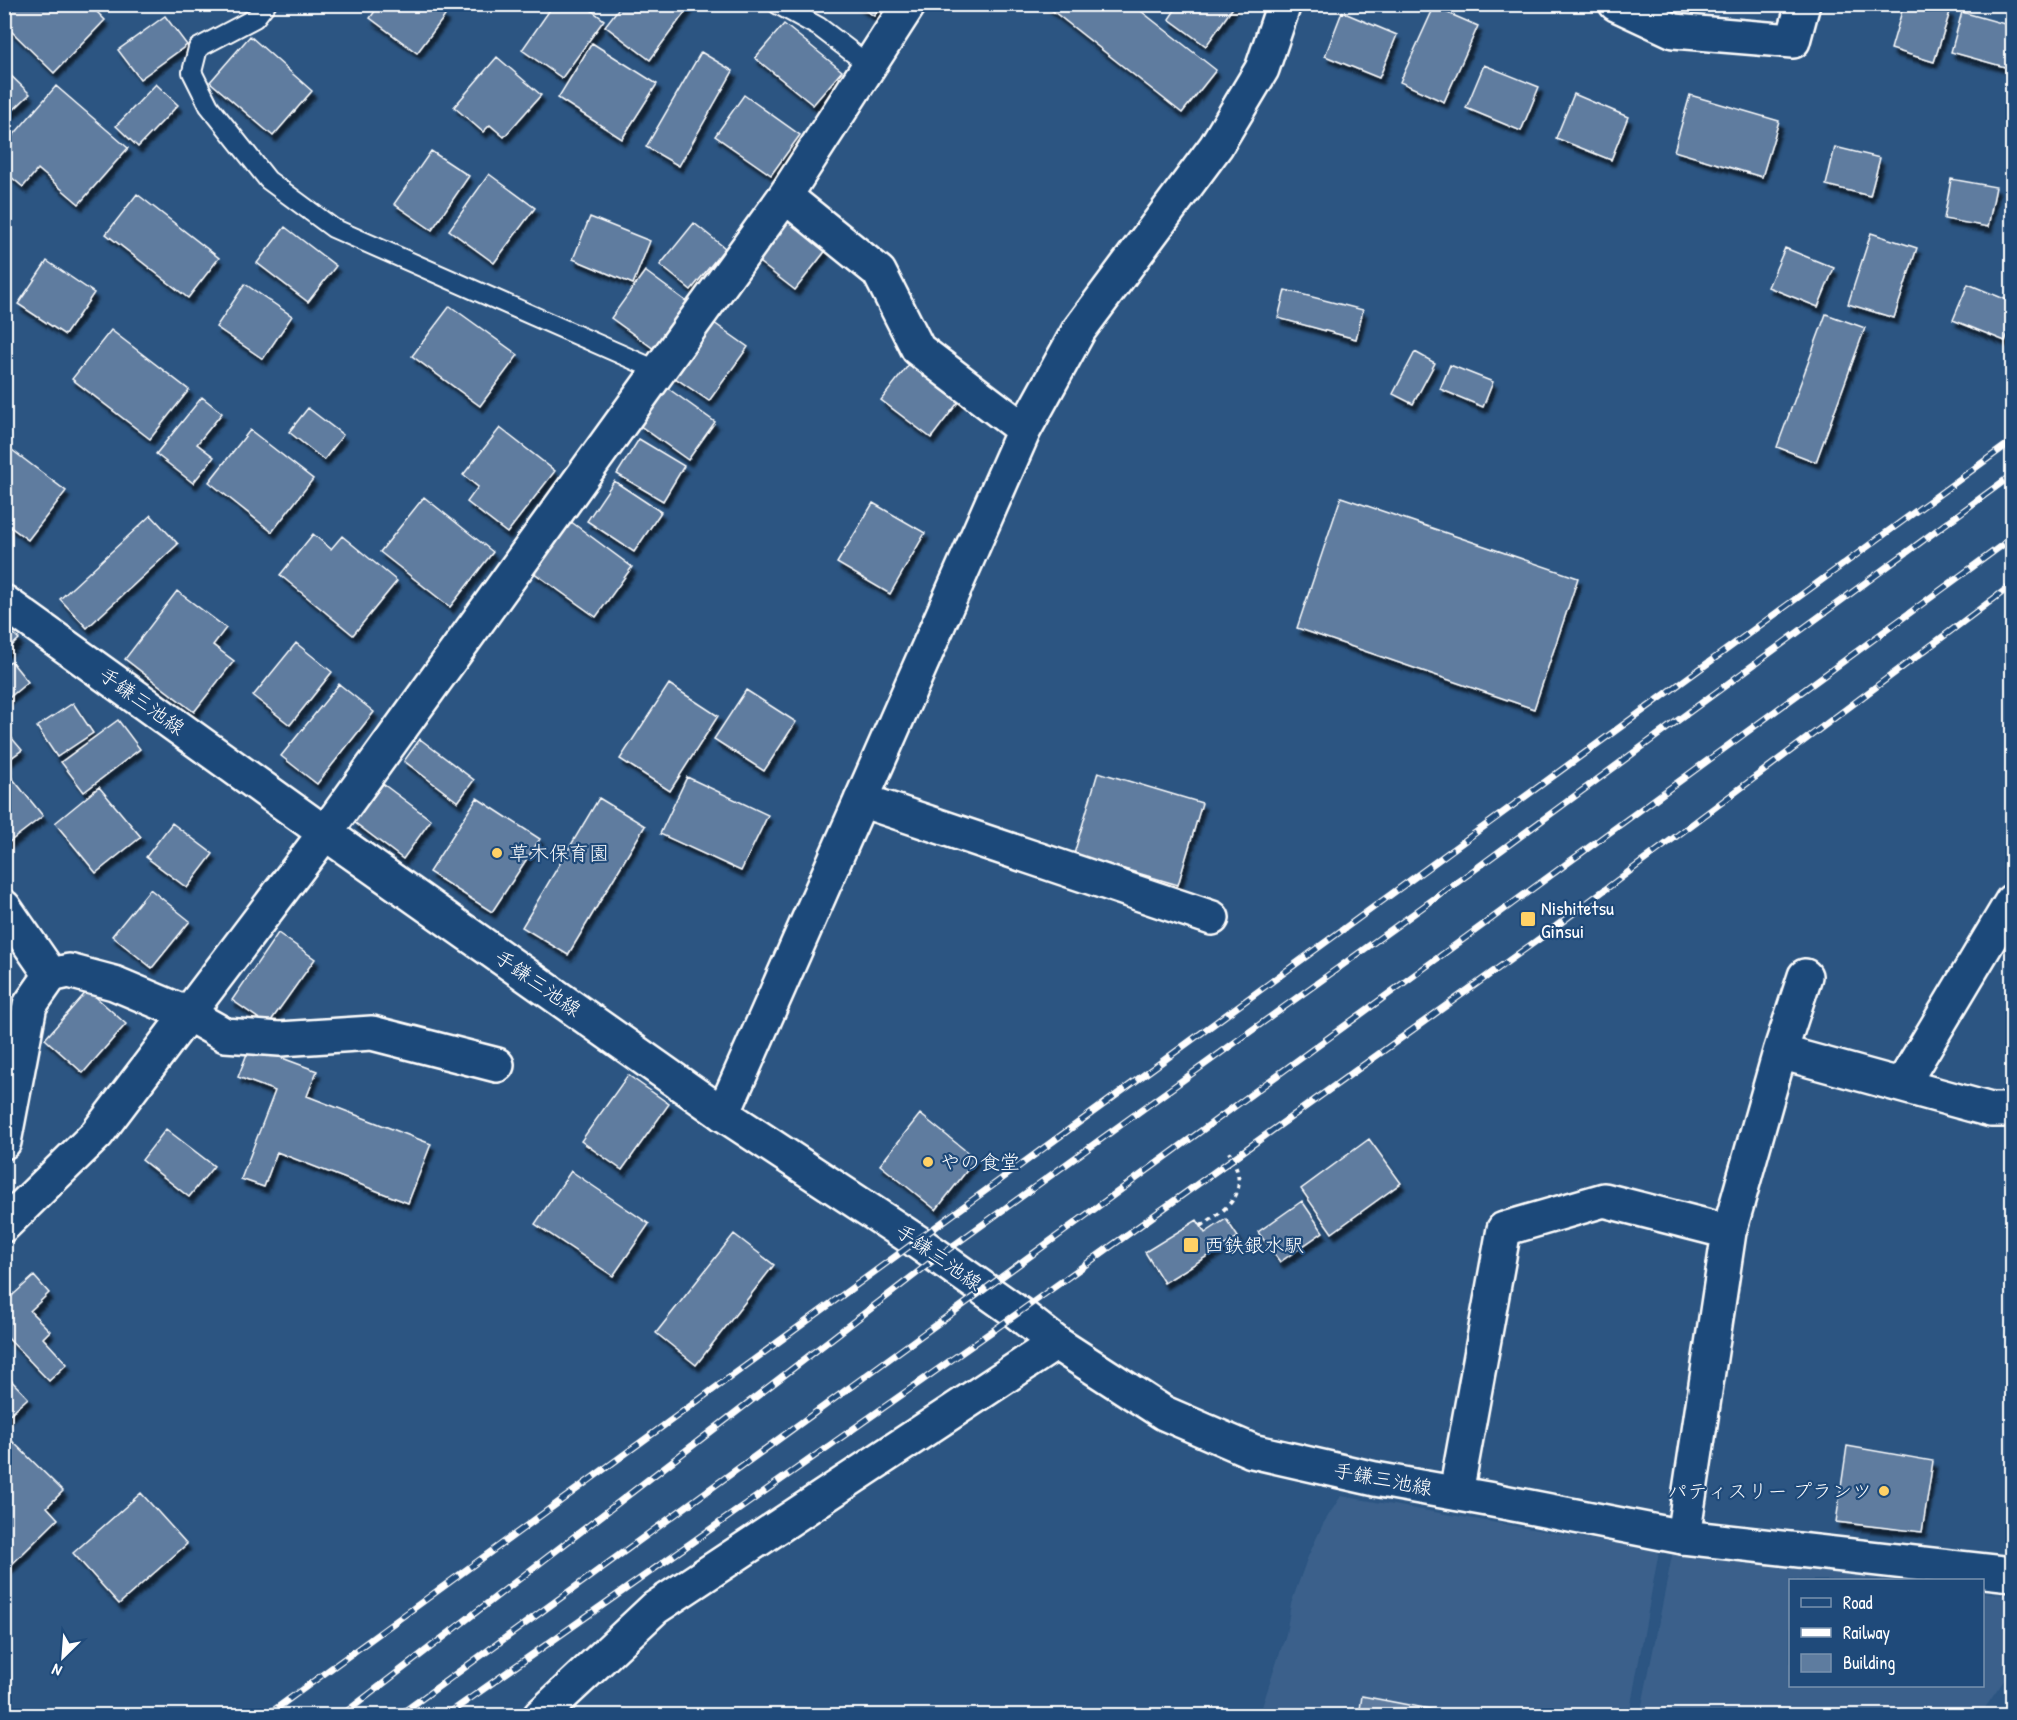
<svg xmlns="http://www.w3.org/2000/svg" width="2017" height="1720" viewBox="0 0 2017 1720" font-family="'Patrick Hand','Klee One',sans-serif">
  <defs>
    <filter id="shadow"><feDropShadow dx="3.5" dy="6" stdDeviation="1.5" flood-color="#0009"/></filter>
  </defs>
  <rect width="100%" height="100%" fill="#2c5582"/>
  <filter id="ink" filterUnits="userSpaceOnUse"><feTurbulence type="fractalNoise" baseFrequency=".0167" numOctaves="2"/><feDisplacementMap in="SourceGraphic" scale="12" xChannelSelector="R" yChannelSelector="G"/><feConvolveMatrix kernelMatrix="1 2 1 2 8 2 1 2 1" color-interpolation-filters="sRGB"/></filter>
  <g filter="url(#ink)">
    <path fill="#3b618b" d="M1341 1496 1659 1551 1629 1715 1259 1716 1286 1634 1291 1604 1307 1559 1323 1524Z
      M1673 1551 1895 1580H1790V1686H1982L1983 1592 2012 1596V1669L1980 1715 1640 1716Z"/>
    <path fill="#5e7c9f" stroke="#fff" stroke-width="1.5" filter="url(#shadow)" d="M4 4H89L105 20 54 73 4 24Z
      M380 4H429L445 16 417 53 370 18Z
      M554 4H583L604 20 562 78 522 50Z
      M622 4H691L650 60 605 26Z
      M856 4H882L874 16Z
      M1044 4H1132L1216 70 1182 113Z
      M1179 4H1232L1234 6 1206 46 1169 19Z
      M1904 4H1926L1950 12 1934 62 1891 49Z
      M1434 7 1478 26 1444 102 1400 82Z
      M1342 12 1397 35 1379 78 1325 56Z
      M1962 12 2012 26V69L1951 52Z
      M165 16 187 45 140 79 118 50Z
      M784 24 842 71 813 105 755 58Z
      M250 36 312 91 273 136 210 82Z
      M592 43 657 84 622 139 558 98Z
      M701 52 733 71 679 166 646 147Z
      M497 57 541 95 504 137 490 125 483 132 454 107Z
      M1484 65 1539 87 1521 131 1466 108Z
      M4 69 30 94 4 119Z
      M156 84 178 105 138 147 116 126Z
      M56 86 128 148 79 204 38 169 23 187 4 171V146Z
      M1574 94 1628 117 1611 160 1556 138Z
      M744 95 800 135 771 175 715 136Z
      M1690 95 1779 121 1762 177 1674 151Z
      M1835 147 1880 158 1870 196 1826 185Z
      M431 151 469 176 432 230 394 204Z
      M489 174 535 208 494 263 449 230Z
      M1951 179 1996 187 1988 227 1944 219Z
      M137 194 219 258 188 298 106 234Z
      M590 217 650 241 633 284 573 259Z
      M788 218 827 249 795 290 755 259Z
      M694 223 725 248 691 290 660 265Z
      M285 227 336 266 308 302 257 263Z
      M1871 233 1917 248 1894 318 1848 304Z
      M1785 248 1834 268 1818 307 1768 287Z
      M47 261 94 293 65 335 18 304Z
      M645 271 687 302 654 349 611 318Z
      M245 284 292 316 263 359 216 327Z
      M1968 284 2012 302V324L2005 341 1953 320Z
      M1285 290 1363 310 1356 339 1278 318Z
      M450 306 518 355 480 406 412 356Z
      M1826 314 1865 328 1816 462 1777 447Z
      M707 318 748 347 709 401 668 373Z
      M111 330 189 390 150 439 72 379Z
      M1415 352 1435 363 1413 404 1393 394Z
      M914 358 963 396 931 438 881 400Z
      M1450 365 1493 382 1483 407 1440 389Z
      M666 387 715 422 688 460 639 425Z
      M202 397 222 413 197 444 214 457 193 483 156 454Z
      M308 408 343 435 324 460 289 432Z
      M500 428 555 471 507 533 467 502 478 487 463 475Z
      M250 430 313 479 272 532 209 482Z
      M639 439 684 466 663 501 617 474Z
      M4 444 66 491 28 540 4 522Z
      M614 481 661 512 634 552 587 521Z
      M424 497 493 552 450 607 380 552Z
      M1341 497 1578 578 1534 709 1297 628Z
      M873 503 925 533 890 594 837 563Z
      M151 515 178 544 87 628 60 599Z
      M570 521 632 567 596 617 533 572Z
      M313 534 331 549 342 536 397 581 353 635 280 575Z
      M177 591 226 628 213 645 234 661 194 712 125 659Z
      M4 624 19 639 4 653Z
      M296 643 332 672 290 725 253 696Z
      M11 661 28 682 4 702V666Z
      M339 684 374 712 317 784 281 756Z
      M669 684 718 716 670 791 620 759Z
      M746 690 796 722 764 771 714 739Z
      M73 703 93 733 57 757 37 727Z
      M118 720 140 749 84 792 61 762Z
      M4 729 22 750 4 763Z
      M420 739 474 780 458 802 404 761Z
      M4 768 43 816 4 846Z
      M1098 772 1202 803 1178 885 1074 854Z
      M687 777 768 815 741 871 660 834Z
      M383 784 431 820 403 859 354 822Z
      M99 787 141 837 96 873 55 823Z
      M477 798 540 839 492 912 429 872Z
      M599 798 645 826 568 955 522 927Z
      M172 823 213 854 187 888 146 857Z
      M150 889 190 921 152 968 112 936Z
      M278 933 315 959 268 1025 232 1000Z
      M88 990 126 1024 83 1073 45 1039Z
      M250 1046 317 1071 307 1096 431 1144 408 1203 277 1152 264 1187 241 1179 275 1091 238 1077Z
      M628 1075 669 1104 622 1170 581 1141Z
      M920 1114 976 1159 936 1210 880 1165Z
      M166 1129 214 1166 189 1197 142 1160Z
      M1369 1139 1401 1183 1332 1233 1301 1189Z
      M571 1171 649 1224 613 1276 535 1224Z
      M1302 1201 1323 1232 1280 1262 1258 1232Z
      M1226 1219 1238 1237 1164 1283 1145 1252 1197 1220 1205 1233Z
      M734 1234 774 1265 696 1365 656 1333Z
      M34 1276 49 1293 30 1311 50 1331 43 1338 67 1364 49 1381 4 1334V1303Z
      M4 1373 28 1398 4 1419Z
      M9 1438 63 1491 47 1507 58 1519 4 1572V1443Z
      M1847 1446 1933 1461 1922 1532 1836 1522Z
      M141 1493 187 1544 119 1604 73 1553Z
      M1362 1696 1466 1716H1359Z"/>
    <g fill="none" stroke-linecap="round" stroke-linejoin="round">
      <g stroke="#fff" stroke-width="22">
        <path id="lane" d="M266 4 255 18 198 48 192 72 209 106 268 180 333 228 659 371
          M777 4 819 27 870 66"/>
      </g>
      <g stroke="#fff" stroke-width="38">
        <path id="street" d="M1616 4 1674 31 1793 41 1803 4
          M785 196 879 272 918 349 1024 430
          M861 800 1212 918
          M4 907 51 975
          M1780 1052 1991 1110H2012
          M1902 1085 2012 901
          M723 1114 1024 430 1079 330 1216 146 1262 69 1284 4
          M4 1142 30 1005 51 975 69 971 114 983 188 1014 225 1035 280 1039 372 1033 497 1065
          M4 1225 97 1134 325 833 785 196 909 4
          M1456 1493 1504 1229 1604 1200 1729 1232
          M1683 1537 1729 1232 1780 1052 1805 976
          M540 1716 655 1608 1056 1343"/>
      </g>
      <g stroke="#fff" stroke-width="38">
        <path id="secondary" d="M4 602 325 833 723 1114 916 1241 1018 1313 1056 1343 1164 1413 1252 1451 1375 1479 1493 1500 1683 1537 2012 1574"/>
      </g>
      <path stroke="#fff" stroke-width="4" stroke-dasharray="4.5 4.5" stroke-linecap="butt" d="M1201 1226C1233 1205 1251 1191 1229 1152"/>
      <use href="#lane" stroke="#1f4a7a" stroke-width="18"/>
      <use href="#street" stroke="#1f4a7a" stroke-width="33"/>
      <use href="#secondary" stroke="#1f4a7a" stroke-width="33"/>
      <g stroke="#fff" stroke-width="7">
        <path id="rail" d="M266 1716 2012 441
          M341 1716 939 1256 1481 865 2012 475
          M398 1716 985 1289 2012 538
          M445 1716 1018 1313 1539 939 2012 585"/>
      </g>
      <use href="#rail" stroke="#1f4a7a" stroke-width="4.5" stroke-dasharray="14" stroke-linecap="butt"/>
    </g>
  </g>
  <g fill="#ffd166" stroke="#1f4a7a" stroke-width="2">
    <circle cx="497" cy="853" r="6"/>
    <rect x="1520" y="911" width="16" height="16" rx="3"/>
    <circle cx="928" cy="1162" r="6"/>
    <rect x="1183" y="1237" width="16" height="16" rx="3"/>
    <circle cx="1884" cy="1491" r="6"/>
  </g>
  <g text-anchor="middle" stroke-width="4.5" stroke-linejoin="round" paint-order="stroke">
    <g font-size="20" fill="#fff" stroke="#1f4a7a">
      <text transform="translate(142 701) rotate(36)" y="7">手鎌三池線</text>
      <text transform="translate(538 983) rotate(35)" y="7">手鎌三池線</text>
      <text transform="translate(939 1257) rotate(35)" y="7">手鎌三池線</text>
      <text transform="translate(1383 1479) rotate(11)" y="7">手鎌三池線</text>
    </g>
    <g font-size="20" fill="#fff" stroke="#1f4a7a" text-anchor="start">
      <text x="509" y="860">草木保育園</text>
      <text x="1541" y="915">Nishitetsu<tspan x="1541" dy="23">Ginsui</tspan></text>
      <text x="940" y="1169">やの食堂</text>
      <text x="1204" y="1252">西鉄銀水駅</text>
      <text x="1872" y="1498" text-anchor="end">パティスリー プランツ</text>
    </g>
  </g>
  <rect width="2017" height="1720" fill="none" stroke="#1f4a7a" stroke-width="24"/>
  <rect x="12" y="12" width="1993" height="1696" fill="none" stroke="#fff" stroke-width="2" filter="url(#ink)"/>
  <rect x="1789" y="1579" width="195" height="108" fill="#1f4a7a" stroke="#7992af" stroke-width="1.5"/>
  <rect x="1801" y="1598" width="30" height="9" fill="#1f4a7a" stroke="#7992af" stroke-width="1.5"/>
  <text x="1843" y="1609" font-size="18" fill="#ffffff">Road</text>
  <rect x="1801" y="1628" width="30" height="9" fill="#ffffff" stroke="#7992af" stroke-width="1.5"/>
  <text x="1843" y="1639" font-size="18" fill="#ffffff">Railway</text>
  <rect x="1801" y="1654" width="30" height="18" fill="#5e7c9f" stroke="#7992af" stroke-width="1.5"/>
  <text x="1843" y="1669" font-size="18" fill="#ffffff">Building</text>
  <g transform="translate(63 1657) rotate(205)" stroke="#1f4a7a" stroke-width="4.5" paint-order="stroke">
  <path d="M0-4.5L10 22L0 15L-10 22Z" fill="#ffffff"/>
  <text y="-9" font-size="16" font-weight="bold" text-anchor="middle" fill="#ffffff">N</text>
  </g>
</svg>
